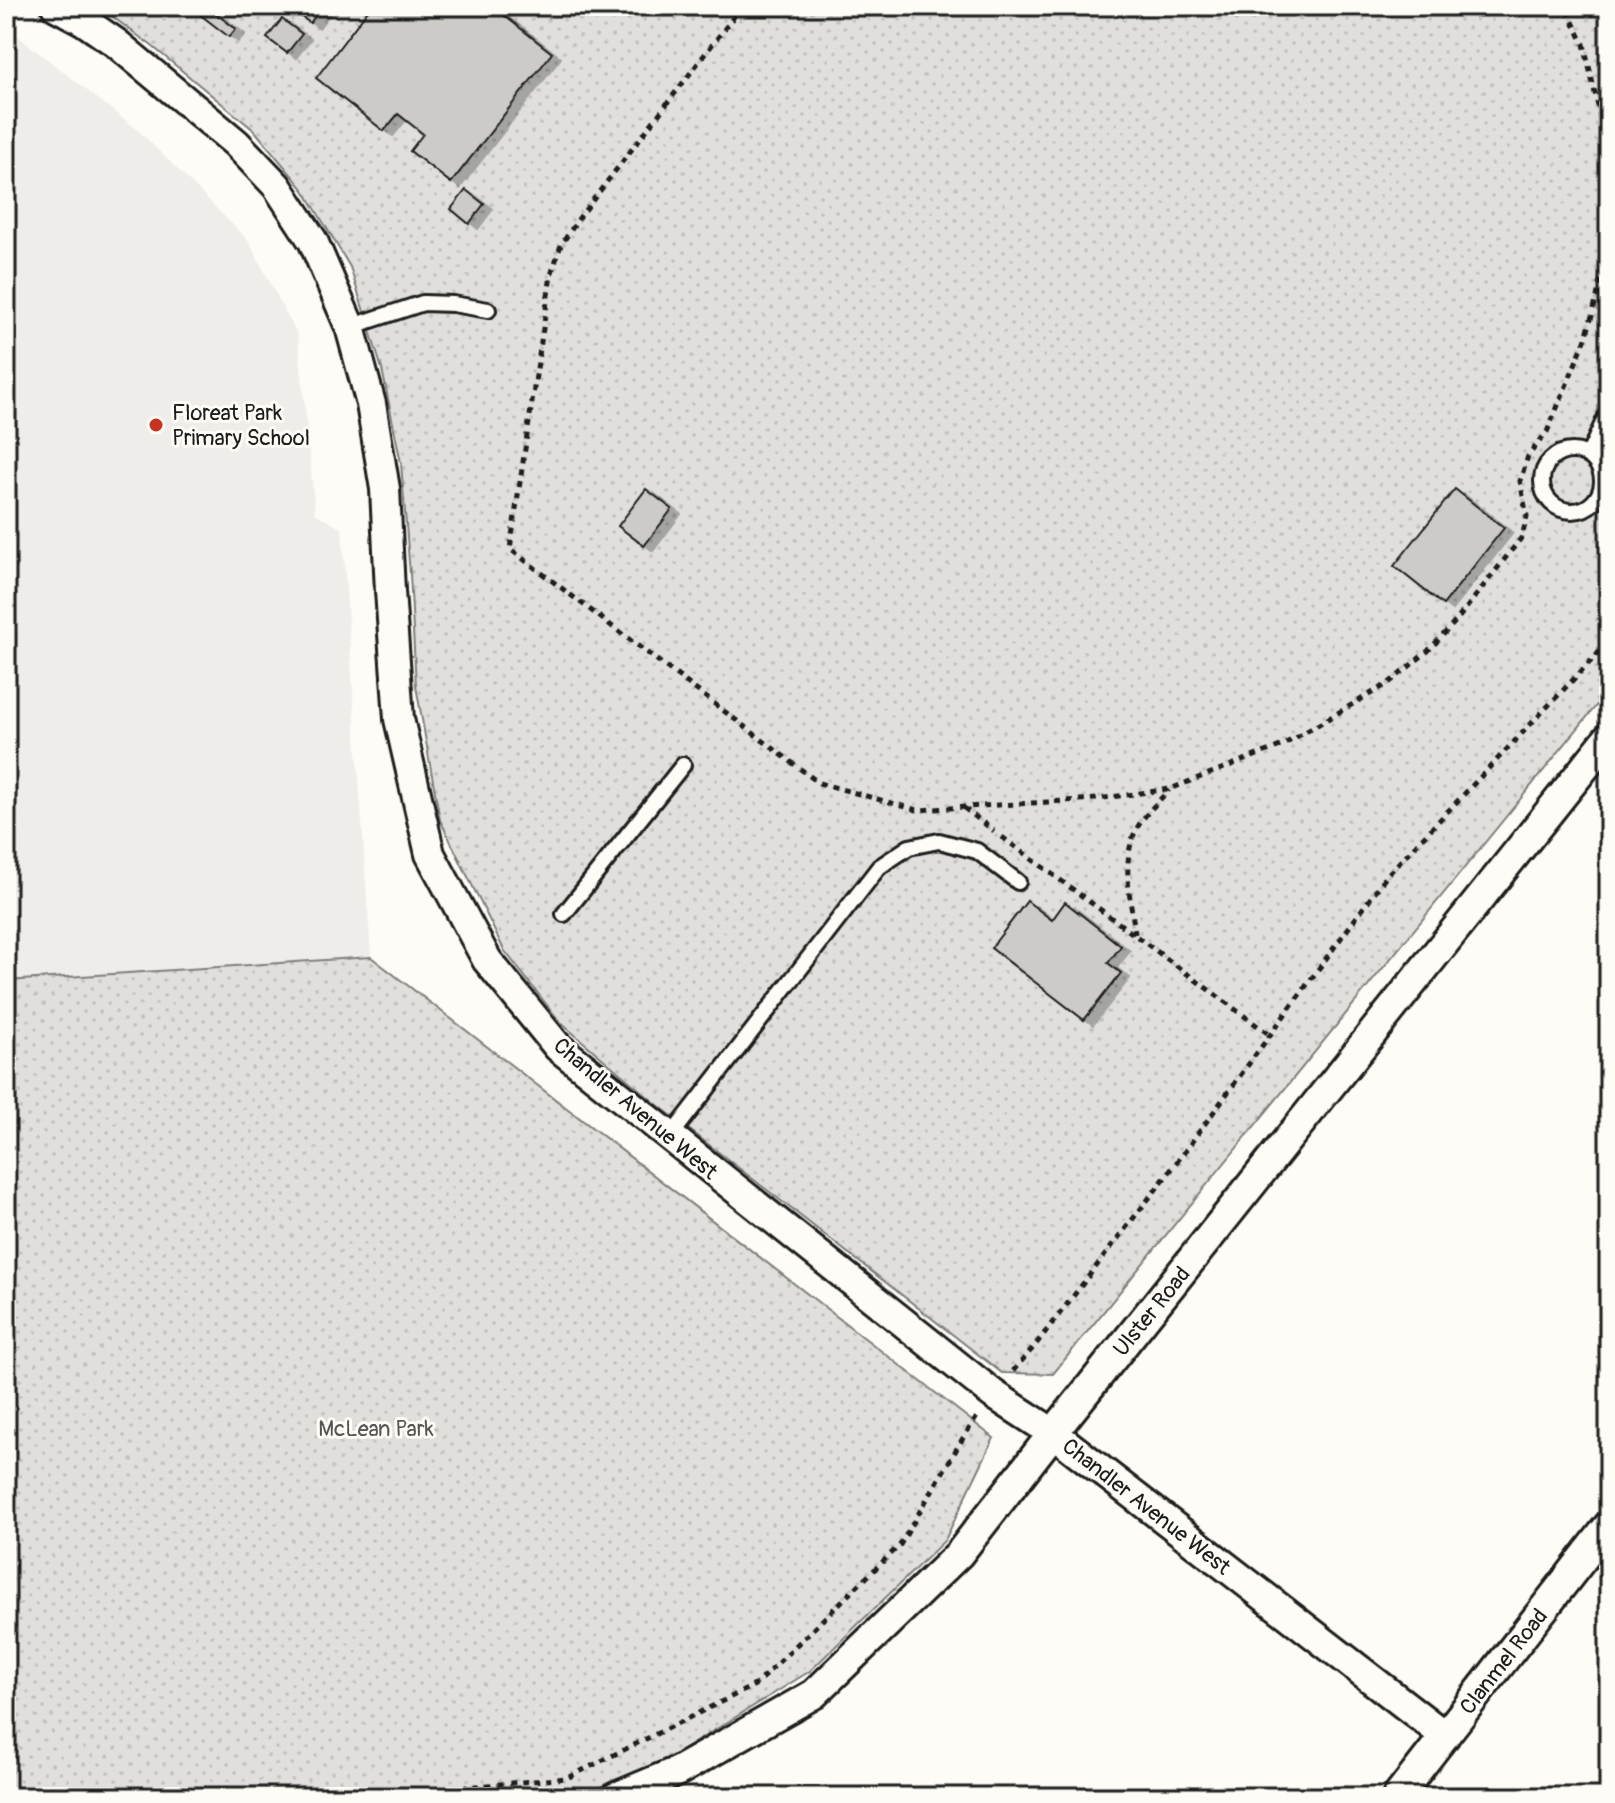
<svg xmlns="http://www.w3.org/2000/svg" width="1615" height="1803" viewBox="0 0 1615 1803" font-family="Pangolin,sans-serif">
  <defs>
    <pattern id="park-dots" width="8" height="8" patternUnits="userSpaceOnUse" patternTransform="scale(2)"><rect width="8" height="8" fill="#e0dfdb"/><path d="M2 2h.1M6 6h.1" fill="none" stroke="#c0bfbb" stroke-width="1.8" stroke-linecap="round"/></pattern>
    <filter id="shadow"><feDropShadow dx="9" dy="5" stdDeviation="0" flood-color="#0004"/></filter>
  </defs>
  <rect width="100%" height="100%" fill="#fdfcf7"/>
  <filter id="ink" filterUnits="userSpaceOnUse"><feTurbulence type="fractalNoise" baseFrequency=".0125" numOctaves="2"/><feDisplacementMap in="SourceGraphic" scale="16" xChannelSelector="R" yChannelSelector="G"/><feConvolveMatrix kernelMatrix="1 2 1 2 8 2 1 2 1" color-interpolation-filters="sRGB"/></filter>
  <g filter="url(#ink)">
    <path fill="#eeede9" d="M6 27 139 131 248 240 298 336 315 513 342 529 371 957 6 981Z"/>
    <path fill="url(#park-dots)" stroke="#7e7e7c" stroke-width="2" d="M98 6H1609V690L1053 1374 1002 1373 654 1102 561 1023 504 950 440 820 416 686 410 574 401 463 382 369 350 267 304 190 255 131 152 46Z
      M371 957 994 1438 945 1540 810 1671 676 1754 579 1797H6V981Z"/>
    <path fill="#cccbc8" stroke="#1c1c1c" stroke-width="2" filter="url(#shadow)" d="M189 6H206L236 29 229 37Z
      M293 6H323L310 23 291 9Z
      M371 6H492L552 53 451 183 410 151 423 134 398 114 384 131 316 78Z
      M282 19 302 34 287 53 267 38Z
      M466 190 484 204 469 224 451 209Z
      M646 489 672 509 644 546 618 526Z
      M1455 489 1504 528 1443 605 1394 566Z
      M1027 901 1052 920 1065 902 1121 946 1108 963 1121 973 1084 1020 991 948Z"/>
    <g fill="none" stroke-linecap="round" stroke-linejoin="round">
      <g stroke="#1c1c1c" stroke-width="20">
        <path id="service" d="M350 327 423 303 453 304 488 310
          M1542 481a30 30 0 1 1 60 0a30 30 0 1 1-60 0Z
          M1588 456 1609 410
          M564 914 683 765
          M670 1137 879 867 909 847 939 841 977 851 1018 882"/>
      </g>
      <g stroke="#1c1c1c" stroke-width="34">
        <path id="minor" d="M56 6 84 21 116 43 236 143 277 186 313 241 350 327 371 404 385 489 390 591 399 719 430 854 487 960 558 1047 993 1394 1053 1433 1445 1736
          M616 1797 678 1771 814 1694 959 1554 1053 1433 1609 737
          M1397 1797 1609 1525"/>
      </g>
      <path stroke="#1c1c1c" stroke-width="5" stroke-dasharray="6 6" stroke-linecap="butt" d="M742 6 579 218 561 245 551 275 510 549 819 783 917 810 1097 799 1170 789 1283 745 1389 683 1428 651 1456 621 1522 537 1527 516 1520 481 1528 456 1547 432 1586 338 1597 297 1608 241 1606 161 1599 111 1584 44 1565 6
        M964 808 994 831
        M1002 837 1270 1035
        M1135 934C1131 899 1120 861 1137 828 1145 814 1158 802 1169 790
        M1013 1371 1033 1348 1174 1166 1388 874 1609 642
        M354 1797 567 1778 755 1685 900 1545 963 1438 977 1417"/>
      <use href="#service" stroke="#fdfcf7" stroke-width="14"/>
      <use href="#minor" stroke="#fdfcf7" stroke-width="28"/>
    </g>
  </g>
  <circle fill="#c8321e" stroke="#fdfcf7" stroke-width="3" cx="156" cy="425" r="8"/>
  <g text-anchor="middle" stroke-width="6" stroke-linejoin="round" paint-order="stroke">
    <g font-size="22" fill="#1c1c1c" stroke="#fdfcf7" text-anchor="start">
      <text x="172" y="420">Floreat Park<tspan x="172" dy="25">Primary School</tspan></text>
    </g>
    <g font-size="22" fill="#1c1c1c" stroke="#fdfcf7">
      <text transform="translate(636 1108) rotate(40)" y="8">Chandler Avenue West</text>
      <text transform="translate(1151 1311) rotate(-51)" y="8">Ulster Road</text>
      <text transform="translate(1147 1506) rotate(38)" y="8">Chandler Avenue West</text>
      <text transform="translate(1503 1661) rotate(-52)" y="8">Clanmel Road</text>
    </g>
    <g font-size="22" fill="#575655" stroke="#fdfcf7">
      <text x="376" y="1436">McLean Park</text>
    </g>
  </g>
  <rect width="1615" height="1803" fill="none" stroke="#fdfcf7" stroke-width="32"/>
  <rect x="16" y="16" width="1583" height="1771" fill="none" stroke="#1c1c1c" stroke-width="3" filter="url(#ink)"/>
</svg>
